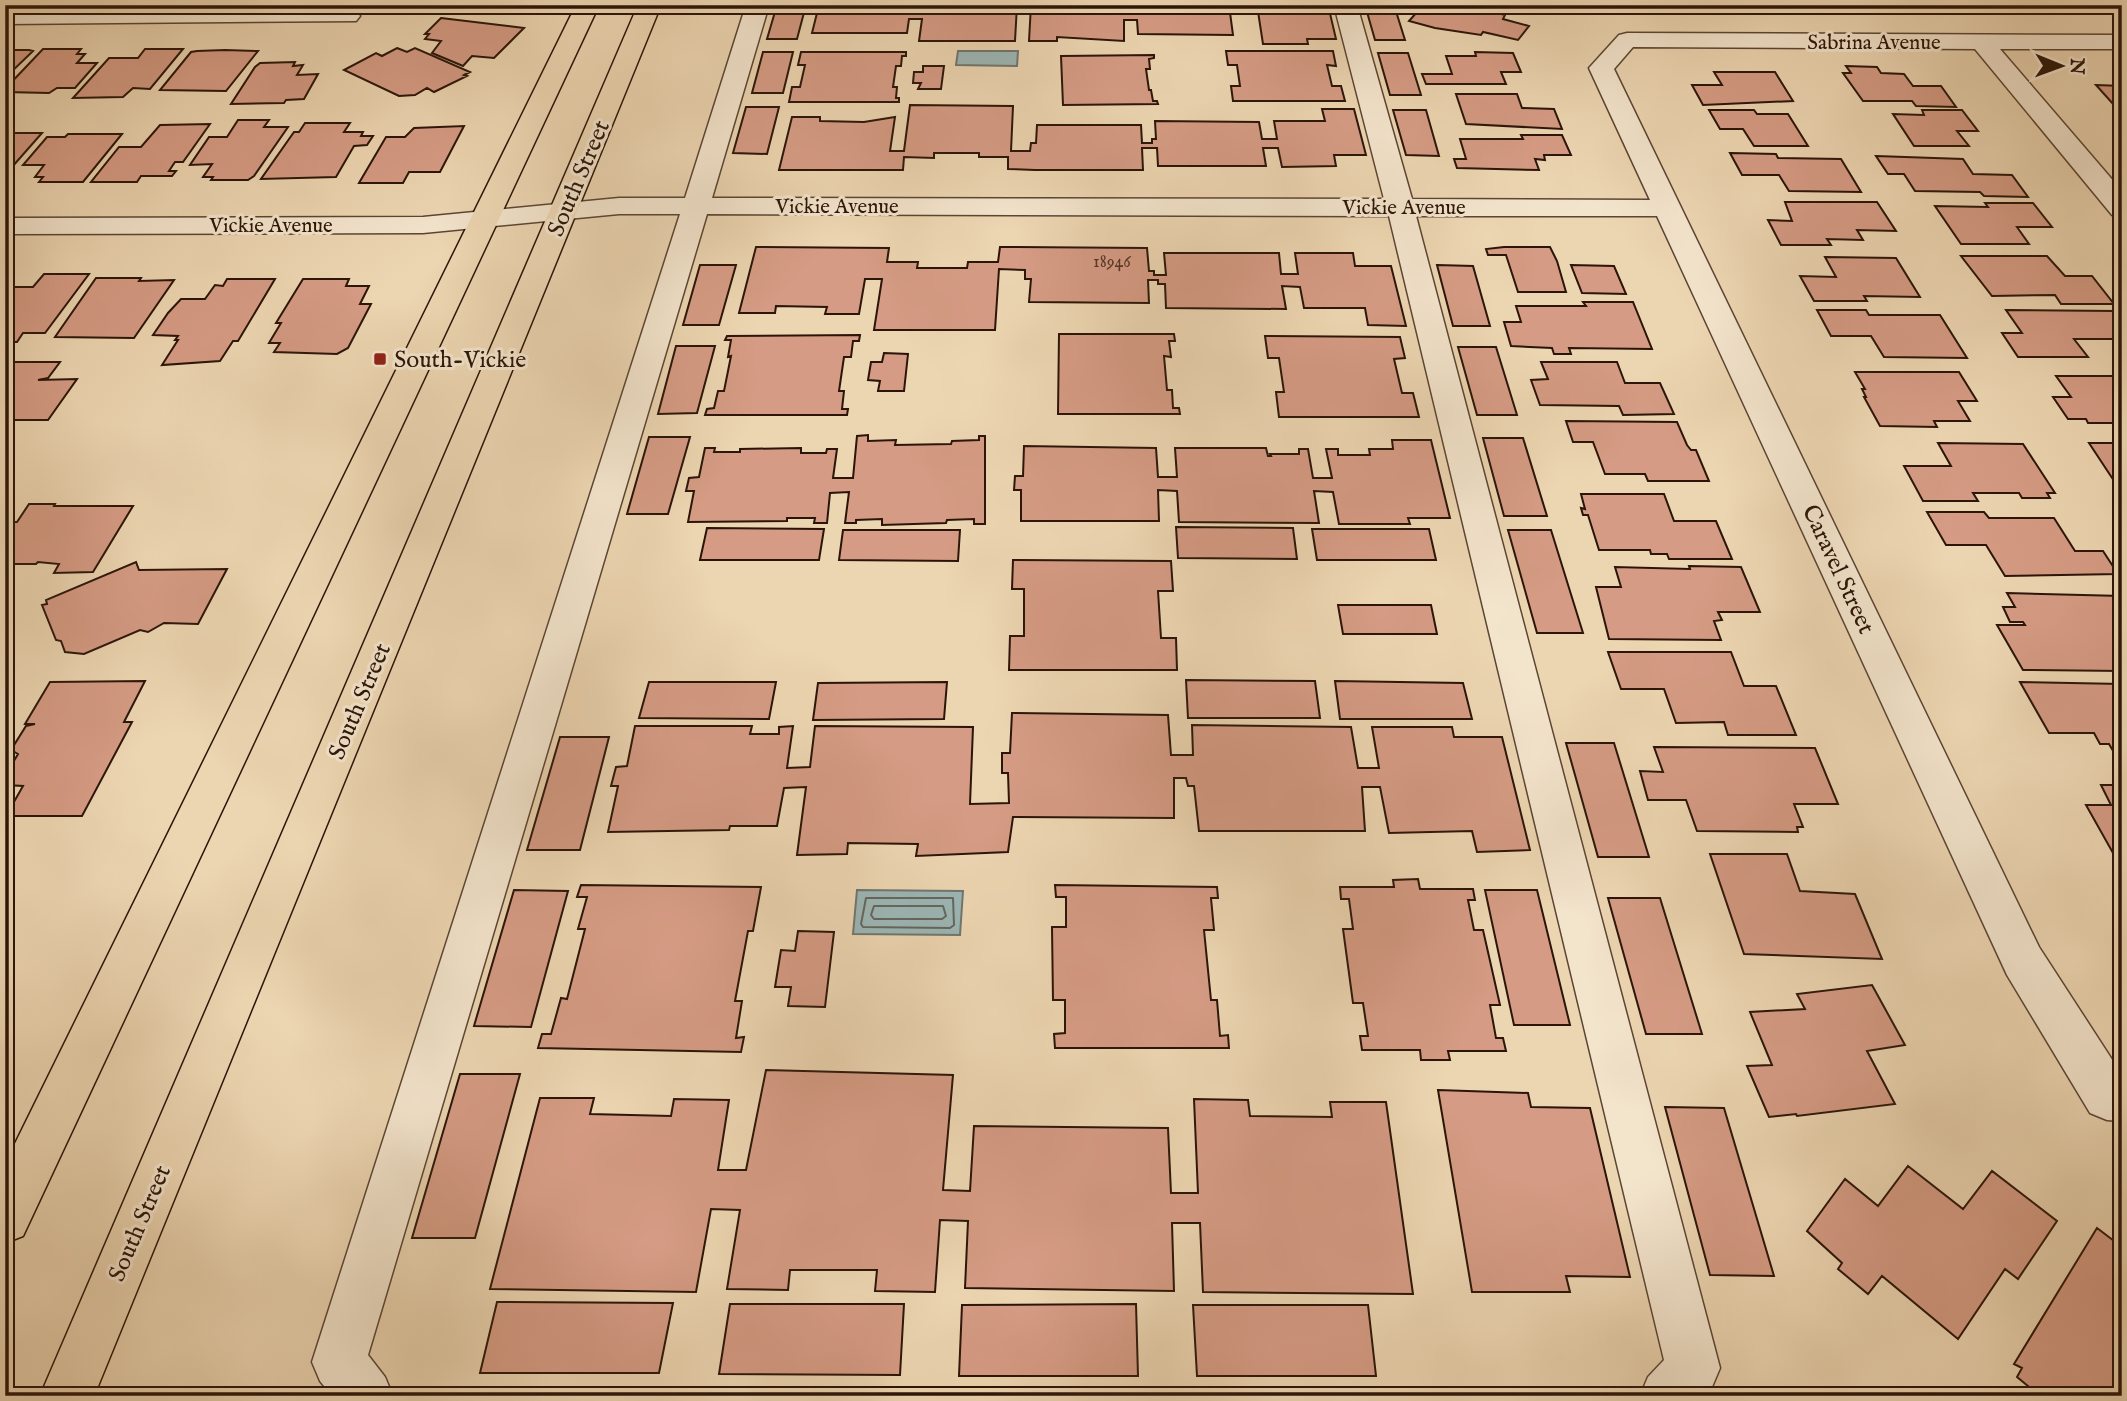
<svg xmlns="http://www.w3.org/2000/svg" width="2127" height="1401" viewBox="0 0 2127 1401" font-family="'IM FELL English',serif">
  <rect width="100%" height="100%" fill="#ecd5b1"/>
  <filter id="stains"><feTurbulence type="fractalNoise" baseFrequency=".00286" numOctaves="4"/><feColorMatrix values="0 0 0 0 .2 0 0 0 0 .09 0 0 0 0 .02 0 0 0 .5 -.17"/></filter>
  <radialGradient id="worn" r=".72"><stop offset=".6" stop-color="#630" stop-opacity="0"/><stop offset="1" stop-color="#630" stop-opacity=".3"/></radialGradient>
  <path fill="#9cb6b5" stroke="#6f7670" stroke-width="2" d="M958 51H1018L1017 66 956 65Z
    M857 890 963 891 960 935 853 934Z"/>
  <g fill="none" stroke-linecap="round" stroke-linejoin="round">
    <path stroke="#64665f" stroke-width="2" d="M866 898H953L954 925 950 928 863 927 861 924Z
      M874 906H943L946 916 942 919H874L871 915Z"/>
  </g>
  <path fill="#d59b84" stroke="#2b1509" stroke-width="2" d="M446 5H521L518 11 448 13 443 12Z
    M777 5H806L797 39H767Z
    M819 5H911L910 13H924L925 5H1017L1015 41H919L922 19H909L907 33H812Z
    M1031 5H1123V13H1137V5H1229L1233 35 1138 34 1137 20H1124V41L1057 37V41H1029Z
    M1257 5H1328L1336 39H1307L1308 44H1263Z
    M1365 5H1394L1405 40H1375Z
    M1419 5H1504L1506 8 1504 12 1498 13 1505 15 1503 19 1529 26 1518 40 1483 32 1481 35 1435 28 1409 21 1418 11H1415Z
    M1851 5H1883L1885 9H1853Z
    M2063 5H2099L2102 9H2067Z
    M441 18 524 28 494 58 472 56 463 66 432 53 441 41 425 39 429 34H425Z
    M397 48 407 52 415 48 470 72 464 75 467 76 434 92 427 88 415 95 399 96 344 70 376 53 382 56Z
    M43 49H81L77 54H85L77 63H97L75 88H57L49 93 5 92V89Z
    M145 49H183L150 89 133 88 123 97 73 98 109 58H138Z
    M5 50H29L33 51 5 78Z
    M197 51 225 50 258 51 226 91 160 90 191 52Z
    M1226 51H1333L1336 66 1327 65 1332 86H1341L1345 101H1233L1231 86H1240L1237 65H1228Z
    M763 52H793L783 93H752Z
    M801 52H906V56H902L901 66H896L893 87H897L896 98H899V102H789L792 87H800L805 65H798Z
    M1475 52 1513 53 1521 72H1501L1506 84H1426L1422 74H1452L1446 56H1476Z
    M1378 53H1408L1421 95H1390Z
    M1154 55V58L1149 59 1150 69H1146L1149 90H1151L1153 101H1157L1158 104 1063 105 1061 56Z
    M295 62 293 66 303 65 297 75 318 74 304 99 286 100 284 103 231 104 255 67 260 63Z
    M923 66H944L941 89H918L921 83H913L914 72H923Z
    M1846 66 1877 67 1881 73 1904 74 1913 86H1941L1956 107 1916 106 1912 101H1863L1843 73H1851Z
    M1714 72H1775L1793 101 1703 105 1692 85H1722Z
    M2096 85 2122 86V106L2114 105Z
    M1456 94H1517L1522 108 1554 109 1562 129 1466 124Z
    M910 105 1013 106 1011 151H1030L1031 143H1036L1037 125H1141L1142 143H1152V139H1156L1155 121 1259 122 1262 139H1277L1274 121H1325L1322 109H1354L1366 155H1334L1336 166 1282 167 1278 148H1263L1266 166H1158L1157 148H1142L1143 170H1035L1008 169V157H979V153H934V158L904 157 903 170H779L792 117H820V121L864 122 895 117 890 151H904Z
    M746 107H779L767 154 733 153Z
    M1393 110H1426L1439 156 1406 155Z
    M1709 110H1754L1757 114H1788L1808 146H1754L1743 129H1720Z
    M1922 110H1962L1978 131H1957L1969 146H1914L1893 114 1924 115Z
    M238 120H269L264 127H288L254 176 248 180H211L213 177H203L212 164 190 165 209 137H227Z
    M305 123H350L344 132H363L361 136H373L367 145 354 146 336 177 261 179 294 132H299Z
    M210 124 183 162H175L169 171H176L172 176H141L137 182H91L119 147H141L160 125Z
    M464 126 440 172H409L403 183H359L386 137H405L414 128Z
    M5 133H42L5 175Z
    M68 134H122L83 182H39L43 177H35L44 165H23L47 137H65Z
    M1521 135H1562L1571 155H1544L1545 160 1535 159 1539 170 1457 168 1454 159H1466L1460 139H1523Z
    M1730 153 1776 154 1778 158 1841 159 1861 192 1789 191 1779 175H1742Z
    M1876 156 1963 159 1973 174 2012 175 2028 197 1984 196 1980 192 1915 191 1904 174H1888Z
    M1785 202H1877L1896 231 1857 230 1863 240 1827 239 1831 245H1781L1768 220 1792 221Z
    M1985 203H2033L2052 227H2017L2029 244H1961L1935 206 1988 207Z
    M756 247 889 248 887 262H918L917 268H967L968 262H998L1000 247 1147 248 1149 271H1154V275H1166L1164 253H1279L1281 274H1298L1295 253H1353L1355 266H1391L1406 326 1368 325 1365 308H1304L1300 287 1282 286 1286 309 1166 308 1165 284H1158V280H1148L1149 303 1029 302 1031 279H1025V270L999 269 995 330H874L882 279H865L859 314H825L827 307 776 306 775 313H739Z
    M1504 247H1550L1557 261 1566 292H1518L1506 255H1488L1486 249Z
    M1961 256H2047L2065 276H2092L2114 304H2061L2055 295 1992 296Z
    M1825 257 1896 258 1920 297 1864 296 1867 301H1814L1800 276 1836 277Z
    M700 265H736L719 325H683Z
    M1437 265 1473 266 1490 326H1453Z
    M1571 265 1614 266 1626 294 1582 293Z
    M44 274H89L45 333H23L17 342H5V287H33Z
    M96 278H141L139 281 174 280 134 338 55 337Z
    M227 279H275L238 341H233L220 361 162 365 178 340H175L178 336 153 335 168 313 181 299H205L215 285 223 286Z
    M303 279H349L346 286H369L360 304H371L348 348 337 354 274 352 280 343H269L281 323H276Z
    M1583 302H1633L1652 349 1569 348 1571 354H1554L1552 348 1511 346 1504 322H1521L1516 306H1586Z
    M1817 310H1866L1869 315H1940L1967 358 1884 357 1871 336H1831Z
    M2006 310 2116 311 2122 318V339H2074L2088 357H2018L2002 333H2022Z
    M1059 334H1174L1175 341H1169L1171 357 1164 356 1167 390H1172L1173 408H1179L1180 414H1058Z
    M860 335 859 341H853L851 357H844L839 391H844L842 409H848L847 415H705L707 409 714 408 718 391H724L731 356 728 357 731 340H725L727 336Z
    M1265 336 1400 337 1405 358 1394 359 1402 393H1413L1419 417H1279L1276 392H1284L1279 358H1268Z
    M676 346H715L697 413 658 414Z
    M1458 347H1496L1517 415H1477Z
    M884 353 908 354 904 391H878L880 381 868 380 871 362H882Z
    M5 362H60L48 378 38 380 77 379 48 420H5Z
    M1541 362H1617L1625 383H1660L1674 414 1623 415 1619 406 1540 405 1531 380 1548 379Z
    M1855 372H1959L1977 401H1958L1970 421H1934L1937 427 1880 426 1864 397H1866L1862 389H1865Z
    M2056 376H2122V423H2088L2086 419H2068L2053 397H2071Z
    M1566 421 1677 422 1687 445 1691 450H1696L1709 481H1648L1645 474H1605L1593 442H1573Z
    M868 435V441L896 440 895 445 951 444 952 441 979 440V436H985V524H974V519L947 520 946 523 882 525V519L856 520V523H845L849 492 830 493 827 523H814L815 518H787V521L688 522 694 491H686L689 478 699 477 705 448H715L714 452H740V449L801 448V453H826L827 449H837L833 478H853L857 436Z
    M649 437H690L668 514H627Z
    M1483 438H1523L1547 516H1504Z
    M1392 440H1431L1450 518H1408L1410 524H1339L1333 492 1314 491 1319 523 1179 522 1177 491 1158 490 1159 521H1021V490H1014L1015 476H1023L1024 446 1156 448 1158 477H1177L1175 448H1266L1268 456H1271L1270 454H1299V449H1308L1313 478H1332L1326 449H1338V455H1370L1369 449H1393Z
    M1938 443 2023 444 2055 493H2047L2050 498H2022L2019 493H1973L1978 501H1923L1904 466H1951Z
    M2089 443H2122V493Z
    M1581 494H1664L1674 521H1716L1732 559H1669L1667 554H1651L1650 550H1599L1588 515H1583L1581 508 1585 509Z
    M29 504H55L54 506H133L93 572 54 573 59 564 38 562 36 564H5V522H17Z
    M1927 512H1984L1989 518H2054L2075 551H2103L2118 574 2005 576 1986 545H1946Z
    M1176 527 1293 528 1297 559 1178 558Z
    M707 528 824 529 819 560H700Z
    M1312 529H1429L1436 560H1317Z
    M843 530H960L958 561 839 560Z
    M1508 530H1551L1583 633H1537Z
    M1013 560 1171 561 1173 591H1158L1161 638H1176L1177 670H1009L1010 636H1024V589H1012Z
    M136 562 139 570 227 569 198 624 164 623 148 632 140 630 84 654 65 652 61 641 56 640 42 605 47 604 46 600Z
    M1689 566 1741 567 1760 612H1718L1722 620 1714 621 1721 640 1609 639 1596 587H1621L1615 567 1690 569Z
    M2007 593 2122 596V640H2116L2122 650V660H2117L2122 671 2023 670 1997 625H2025L2023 622H2010L2003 607H2015Z
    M1338 605H1431L1437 634H1343Z
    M1608 652H1731L1744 686H1776L1796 735H1728L1724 722 1676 723 1664 689H1621Z
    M1186 680 1315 681 1320 718H1188Z
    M145 681 124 722H132L82 816H6L23 786 5 785V776L18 754 11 750 26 726 35 724H25L50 682Z
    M1335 681 1463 683 1472 719H1340Z
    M649 682H776L769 719 639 718Z
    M947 682 944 719 813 720 818 683Z
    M2020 682 2122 684V766L2109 744H2100L2094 733H2049Z
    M1012 713 1168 715 1171 755H1193L1192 725 1351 727 1358 768H1379L1372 727H1452L1454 737H1502L1530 850 1477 852 1472 831 1389 833 1380 787H1362L1365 831H1199L1194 786H1188L1186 778H1174V818L1013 817 1008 852 916 856 918 844 848 843 847 854 797 855 806 787 784 788 777 826H730L729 830 608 832 618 786H611L616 767 627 766 635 726H752L750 734H779V727L793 726 787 768 810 767 815 726 973 727 970 804 1009 803 1008 773H1002V753H1010Z
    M560 737H609L580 850H527Z
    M1566 743H1614L1649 857H1598Z
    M1654 747 1815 748 1838 804H1794L1803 827H1797L1798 832 1697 831 1686 800H1648L1640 771 1663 772Z
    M2101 785H2122V869L2086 805H2111Z
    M1710 854H1787L1800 891 1855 894 1882 959 1744 954Z
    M1418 879 1420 889H1473L1475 900H1468L1474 930H1483L1500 1005H1490L1496 1038H1503L1506 1051H1448L1450 1060H1421L1420 1050H1362L1360 1036H1368L1363 1003H1353L1343 929H1353L1349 899H1341L1340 887H1394L1393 880Z
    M581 885 761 887 753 931H748L735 1001H742L736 1038 744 1037 741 1052 538 1048 542 1034H551L561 998 567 999 585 929H578L587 897H577Z
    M1055 885 1217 887 1218 898H1211L1214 930H1204L1211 1000H1217L1220 1036 1228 1035 1229 1048H1055L1054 1034 1065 1033V1000H1053L1052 927H1066V897H1056Z
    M514 890 568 891 531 1027 474 1026Z
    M1485 890H1537L1570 1025H1514Z
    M1608 898H1660L1702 1034H1646Z
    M798 931 834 932 825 1007 788 1006 791 987H775L781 950 795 951Z
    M1872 985 1905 1045 1867 1051 1895 1104 1797 1116 1796 1114 1769 1117 1747 1066 1772 1065 1750 1012 1805 1009 1797 994Z
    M766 1070 953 1075 943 1190 970 1191 974 1126 1168 1128 1171 1193H1198L1194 1099 1248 1100 1250 1116 1332 1117 1330 1102H1386L1413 1294 1203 1292 1200 1223H1172L1174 1291 965 1288 968 1221 940 1220 935 1292 875 1291 877 1270H790L788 1290 727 1289 740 1210 711 1209 696 1292 490 1289 540 1098H594L590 1114 671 1116 674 1099 729 1100 718 1170H746Z
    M460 1074H520L475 1238H412Z
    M1438 1090 1528 1093 1531 1107 1590 1108 1630 1277 1566 1276 1570 1292H1472Z
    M1665 1107 1724 1108 1774 1276 1710 1275Z
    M1908 1166 1963 1209 1992 1171 2057 1221 2018 1279 2005 1269 1958 1339 1882 1276 1868 1294 1838 1269 1842 1263 1807 1231 1845 1179 1878 1206Z
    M2097 1228 2122 1247V1396H2040L2017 1377 2022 1368 2014 1364Z
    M497 1302 673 1303 659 1373H480Z
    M730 1304H904L900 1375 719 1374Z
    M1136 1304 1138 1376H959L962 1305Z
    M1193 1305H1368L1376 1376H1197Z"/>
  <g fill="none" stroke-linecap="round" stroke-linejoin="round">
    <g stroke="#5b4533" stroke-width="3">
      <path id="minor" d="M746 5H769L712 198 1384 199 1334 5H1357L1412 199 1650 200 1589 68 1619 35 1627 33 2122 35V49H2000L2122 191V217L2112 215 1975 49 1633 47 1614 69 2039 947 2122 1075V1121L2107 1120 2090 1113 2007 975 1657 216H1416L1720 1368 1712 1387 1704 1396H1640L1648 1377 1664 1360 1389 216 707 214 368 1355 385 1377 393 1396H332L320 1381 312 1362 680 214H619L423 233 5 234V218L423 217 619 198H685Z
        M348 9 356 11 360 16 356 21 5 24V10Z"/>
    </g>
    <g stroke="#2b1509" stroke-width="3">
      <path id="major" d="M576 5H599L23 1236 5 1243V1164Z
        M638 5H661L94 1396H40Z"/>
    </g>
    <use href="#minor" fill="#f3e4cc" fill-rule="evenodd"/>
    <use href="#major" fill="#ecd5b1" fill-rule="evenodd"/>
  </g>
  <rect fill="#8f2418" stroke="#f3e4cc" stroke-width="2.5" x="373" y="352" width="14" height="14" rx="3.5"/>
  <g text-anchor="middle" stroke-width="6" stroke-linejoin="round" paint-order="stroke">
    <g font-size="18" fill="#563628">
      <text x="1112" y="267">18946</text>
    </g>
    <g font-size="21" fill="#2b1509" stroke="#f3e4cc">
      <text x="1874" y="49">Sabrina Avenue</text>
      <text x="837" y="213">Vickie Avenue</text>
      <text x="1404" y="214">Vickie Avenue</text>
      <text x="271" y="232">Vickie Avenue</text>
    </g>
    <g font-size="24" fill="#2b1509" stroke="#f3e4cc">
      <text transform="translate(578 178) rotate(-67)" y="8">South Street</text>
      <text transform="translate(1839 569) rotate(65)" y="8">Caravel Street</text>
      <text transform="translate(359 701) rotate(-67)" y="8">South Street</text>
      <text transform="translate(139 1223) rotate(-67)" y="8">South Street</text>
    </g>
    <g font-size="24" fill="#2b1509" stroke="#f3e4cc" text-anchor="start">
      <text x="394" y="367">South-Vickie</text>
    </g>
  </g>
  <rect width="2127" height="1401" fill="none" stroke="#ecd5b1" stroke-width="28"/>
  <rect x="7" y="7" width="2113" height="1387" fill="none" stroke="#2b1509" stroke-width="3.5"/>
  <rect x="14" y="14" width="2099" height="1373" fill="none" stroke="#2b1509" stroke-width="2"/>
  <g transform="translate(2061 66) rotate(91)" stroke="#f3e4cc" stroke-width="5" paint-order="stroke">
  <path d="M0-5L12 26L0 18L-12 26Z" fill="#2b1509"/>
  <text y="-10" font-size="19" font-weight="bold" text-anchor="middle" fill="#2b1509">N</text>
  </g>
  <rect width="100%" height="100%" filter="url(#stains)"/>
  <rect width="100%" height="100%" fill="url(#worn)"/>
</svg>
